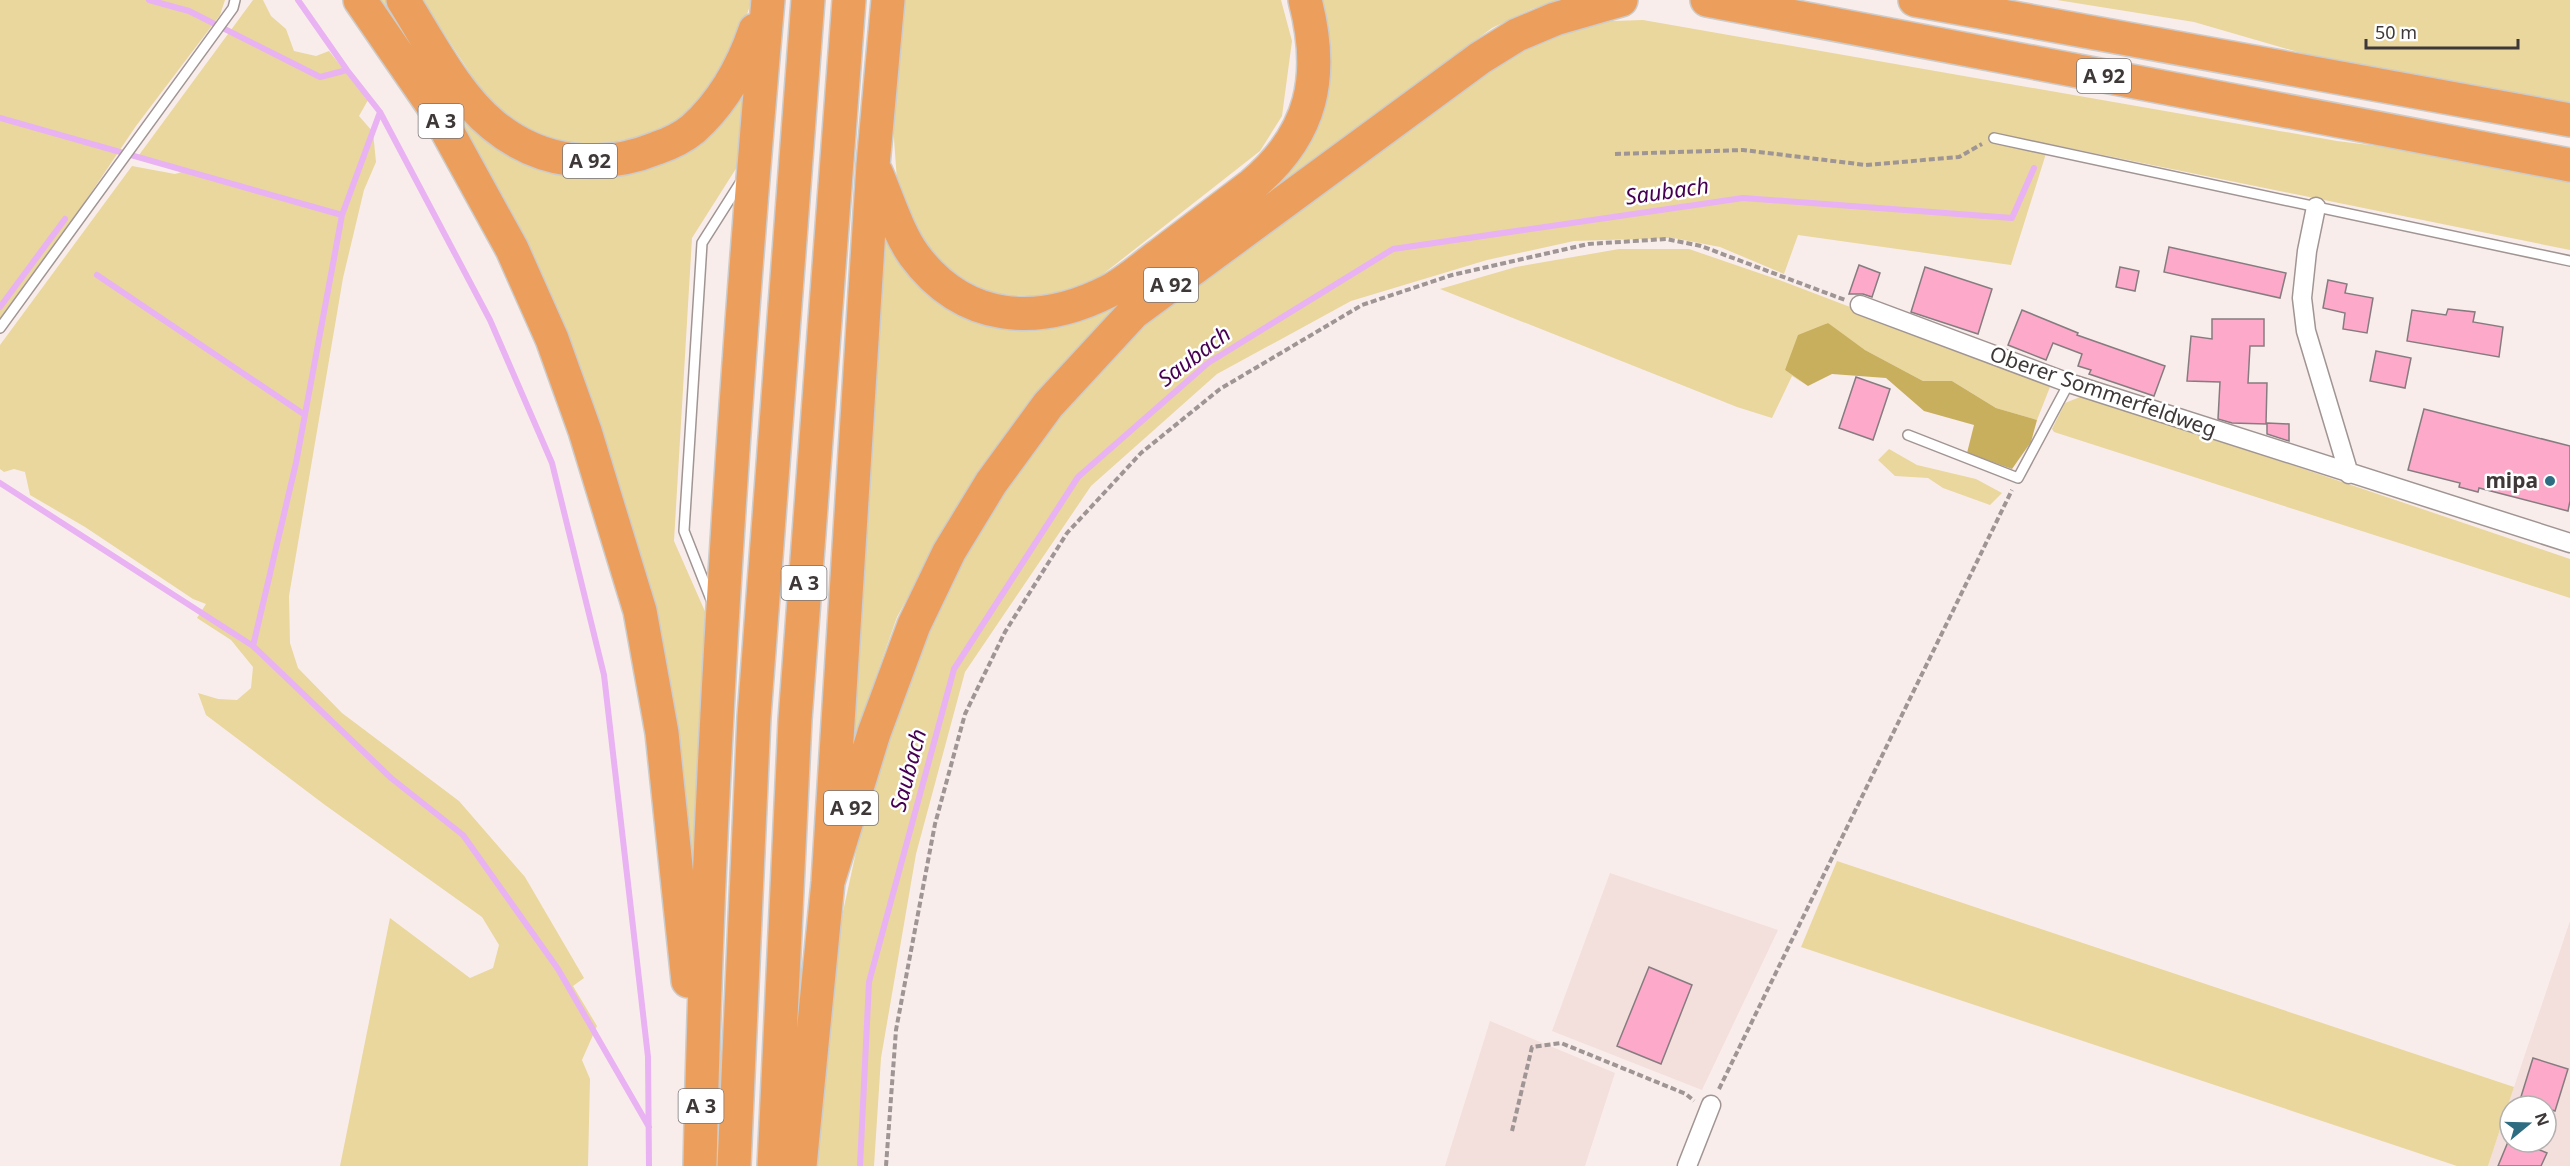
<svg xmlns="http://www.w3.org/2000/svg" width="2570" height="1166" viewBox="0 0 2570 1166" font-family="'Noto Sans',sans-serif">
  <rect width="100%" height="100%" fill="#f9edeb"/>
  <path fill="#f3dfdc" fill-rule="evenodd" d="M1610 873 1778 930 1702 1090 1552 1031Z
    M2570 921V1166H2488L2514 1087ZM2510 1106H2546V1142H2510Z
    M1490 1021 1615 1073 1585 1166H1445Z"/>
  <path fill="#e9d79e" d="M0 0H225L220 15 136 126 76 215 0 319Z
    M253 0H263L271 16 286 29 294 51 316 56 329 51 368 100 359 116 373 132 376 162 364 190 343 278 289 596 290 643 298 668 342 713 459 801 525 877 584 978 573 986 597 1026 582 1060 590 1079 588 1166H340L390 918 470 978 493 968 499 945 482 917 325 805 206 715 198 693 218 699 237 700 251 688 253 667 231 640 197 618 206 604 193 599 85 527 30 495 25 472 14 469 4 472 0 469V345L132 166 175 174 182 172 173 165 139 155Z
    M373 0H390L469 118 605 169 743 86 737 167 692 238 674 541 707 616 692 862 582 387Z
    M422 0H752L732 57 710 91 687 113 660 133 590 146 553 139 528 128 509 118 487 99Z
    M905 0H1281L1292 41 1282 116 1260 151 1098 278 1049 297 992 294 943 268 914 235 898 195 893 125Z
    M1311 0H1560L1532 9 1492 28 1435 70 1362 126 1027 406 970 484 897 617 852 745 886 240 903 265 1038 323 1300 145Z
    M2057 0H2570V107L2322 59 2194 22Z
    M1643 20 2337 141 2450 155 2570 182V250L2049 144 2011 265 1798 235 1784 274 1720 247 1673 238 1574 241 1487 260 1351 301 1217 374 1091 486 965 672 916 854 881 1058 874 1166H814L836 944 871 783 892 708 981 522 1067 402 1141 328 1443 99 1513 52 1582 22Z
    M1619 249H1689L1782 281 2023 373 2050 387 2037 420 1996 408 1952 381H1923L1865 350 1827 323 1785 370 1808 386 1792 376 1772 418 1737 407 1440 289 1516 267Z
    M2085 395 2570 559V598L2054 432 2052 429 2065 403Z
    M1889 449 1917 465 1976 479 2002 493 1990 505 1943 488 1928 478 1895 476 1878 460Z
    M1837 861 2514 1087 2488 1166H2457L1801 947Z"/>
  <path fill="#c8af5d" d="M1828 323 1865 350 1923 381H1952L1996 408 2037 420 2031 442 2012 469 1967 453 1974 425 1924 411 1886 378 1832 374 1808 386 1785 370 1798 335Z"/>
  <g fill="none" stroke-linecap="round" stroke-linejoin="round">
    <path stroke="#e9b2f2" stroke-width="6" d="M149 0 189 11 320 77 347 70
      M298 0 347 70 380 112 490 320 552 463 604 675 648 1057 649 1166
      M0 118 342 215
      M97 275 305 415
      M0 307 65 219
      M0 483 253 646 391 778 463 835 558 969 649 1127
      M253 646 296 463 342 215 380 112
      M860 1166 869 982 954 669 1078 477 1208 363 1393 249 1743 198 2012 218 2034 168"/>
  </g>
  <path fill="#fda9ca" stroke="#867c7f" stroke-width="1.5" d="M2169 247 2286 273 2280 298 2164 272Z
    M1859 265 1880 273 1872 297 1863 294H1849Z
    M1925 267 1992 289 1978 334 1911 312Z
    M2120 267 2139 271 2135 291 2116 287Z
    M2328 280 2347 284 2345 293 2373 298 2367 333 2343 329 2345 313 2323 308Z
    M2448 309 2475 312 2473 322 2503 327 2499 357 2407 341 2412 310 2446 315Z
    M2022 310 2078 333 2077 335 2165 366 2154 396 2089 374 2091 370 2078 366 2082 354 2053 343 2046 360 2008 345Z
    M2212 319H2264V346H2250L2248 383H2267L2266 424 2232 423 2218 419 2220 382 2187 381 2191 336 2212 339Z
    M2376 351 2411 358 2405 388 2370 381Z
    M1856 377 1890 389 1873 440 1839 428Z
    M2424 409 2570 446V501L2568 511 2479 488 2478 492 2459 487 2460 483 2408 470Z
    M2267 423 2289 424V441L2267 434Z
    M1649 967 1692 985 1661 1064 1617 1046Z
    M2533 1058 2568 1069 2555 1111 2546 1108V1106L2520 1100Z
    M2510 1137V1142H2521L2547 1153 2541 1166H2498Z"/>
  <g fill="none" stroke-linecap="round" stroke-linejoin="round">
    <g stroke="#a09593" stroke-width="12">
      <path id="service" d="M1994 138 2570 261
        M0 328 233 8 235 0
        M1908 435 2018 478 2069 383
        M712 602 684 531 702 243 742 180"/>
    </g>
    <g stroke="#a09593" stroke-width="21">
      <path id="minor" d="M2316 207 2307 251 2302 298 2306 331 2349 474
        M1860 305 2069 383 2570 543
        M1687 1166 1711 1105"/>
    </g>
    <g stroke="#cdcccb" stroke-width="36">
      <path id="motorway" d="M360 0 435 109 512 249 552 339 585 431 640 611 662 733 688 981
        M403 0C429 41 456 95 493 125 540 164 601 171 657 148 669 144 682 138 693 129 723 102 742 68 755 30
        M1707 0 2570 165
        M1915 0 2570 120
        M876 172C888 199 897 231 914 255 964 323 1038 327 1109 291 1128 281 1144 266 1161 254 1191 231 1222 208 1252 185 1313 134 1325 76 1305 0
        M828 882 874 733 914 625 949 552 991 483 1048 405 1133 313 1480 58 1517 35 1555 19 1621 0
        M700 1166C708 777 734 388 768 0
        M734 1166 754 717 808 0
        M774 1166 795 720 849 0
        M800 1166 828 882 873 165 888 0"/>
    </g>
    <path stroke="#9e9594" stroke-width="4" stroke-dasharray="6 3" stroke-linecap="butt" d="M1615 154 1743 150 1866 165 1959 157 1982 144
      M1719 1089 2012 490
      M1512 1131 1532 1047 1561 1043 1686 1094 1694 1101
      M886 1166 896 1030 935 824 965 714 1005 632 1067 533 1141 453 1220 389 1362 305 1452 275 1588 244 1666 239 1701 246 1845 300"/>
    <use href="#service" stroke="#fff" stroke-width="9"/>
    <use href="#minor" stroke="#fff" stroke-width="18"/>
    <use href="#motorway" stroke="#ec9f5c" stroke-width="33"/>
  </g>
  <circle fill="#2d6c81" stroke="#fff" stroke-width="2" cx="2550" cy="481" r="6"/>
  <g text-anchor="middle" stroke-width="5" stroke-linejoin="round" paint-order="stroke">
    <g fill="#fff" stroke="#787474" stroke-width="1.5">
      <rect x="2077" y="59" width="54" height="34" rx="4.5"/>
      <rect x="418.5" y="104" width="45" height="34" rx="4.5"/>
      <rect x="563" y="144" width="54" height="34" rx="4.5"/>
      <rect x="1144" y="268" width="54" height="34" rx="4.5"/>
      <rect x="781.5" y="566" width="45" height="34" rx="4.5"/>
      <rect x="824" y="791" width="54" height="34" rx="4.5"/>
      <rect x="678.5" y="1089" width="45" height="34" rx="4.5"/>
    </g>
    <g font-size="20" font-weight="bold" fill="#3e3938">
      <text x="2104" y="83">A 92</text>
      <text x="441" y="128">A 3</text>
      <text x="590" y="168">A 92</text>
      <text x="1171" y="292">A 92</text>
      <text x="804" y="590">A 3</text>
      <text x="851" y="815">A 92</text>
      <text x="701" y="1113">A 3</text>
    </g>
    <g font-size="21" fill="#3e3938" stroke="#fff">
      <text transform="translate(2103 392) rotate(19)" y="7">Oberer Sommerfeldweg</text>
    </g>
    <g font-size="21" font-weight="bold" fill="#3e3938" stroke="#fff" text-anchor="end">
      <text x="2538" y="488">mipa</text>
    </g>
    <g font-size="22" font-style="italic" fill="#460051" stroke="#fff">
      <text transform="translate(1667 191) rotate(-8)" y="8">Saubach</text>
      <text transform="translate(1194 356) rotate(-37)" y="8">Saubach</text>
      <text transform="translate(908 770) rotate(-75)" y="8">Saubach</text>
    </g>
  </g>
  <g transform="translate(2528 1124) rotate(71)"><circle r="28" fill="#ffffff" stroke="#b2b0af" stroke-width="1.5"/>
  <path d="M0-4.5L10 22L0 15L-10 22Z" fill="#2d6c81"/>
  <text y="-9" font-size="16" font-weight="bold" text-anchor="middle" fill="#3e3938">N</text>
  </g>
  <path d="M2366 39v9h152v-9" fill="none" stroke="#3e3938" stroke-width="3"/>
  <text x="2375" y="39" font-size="18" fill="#3e3938" stroke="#ffffff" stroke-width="4.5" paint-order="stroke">50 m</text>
</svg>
